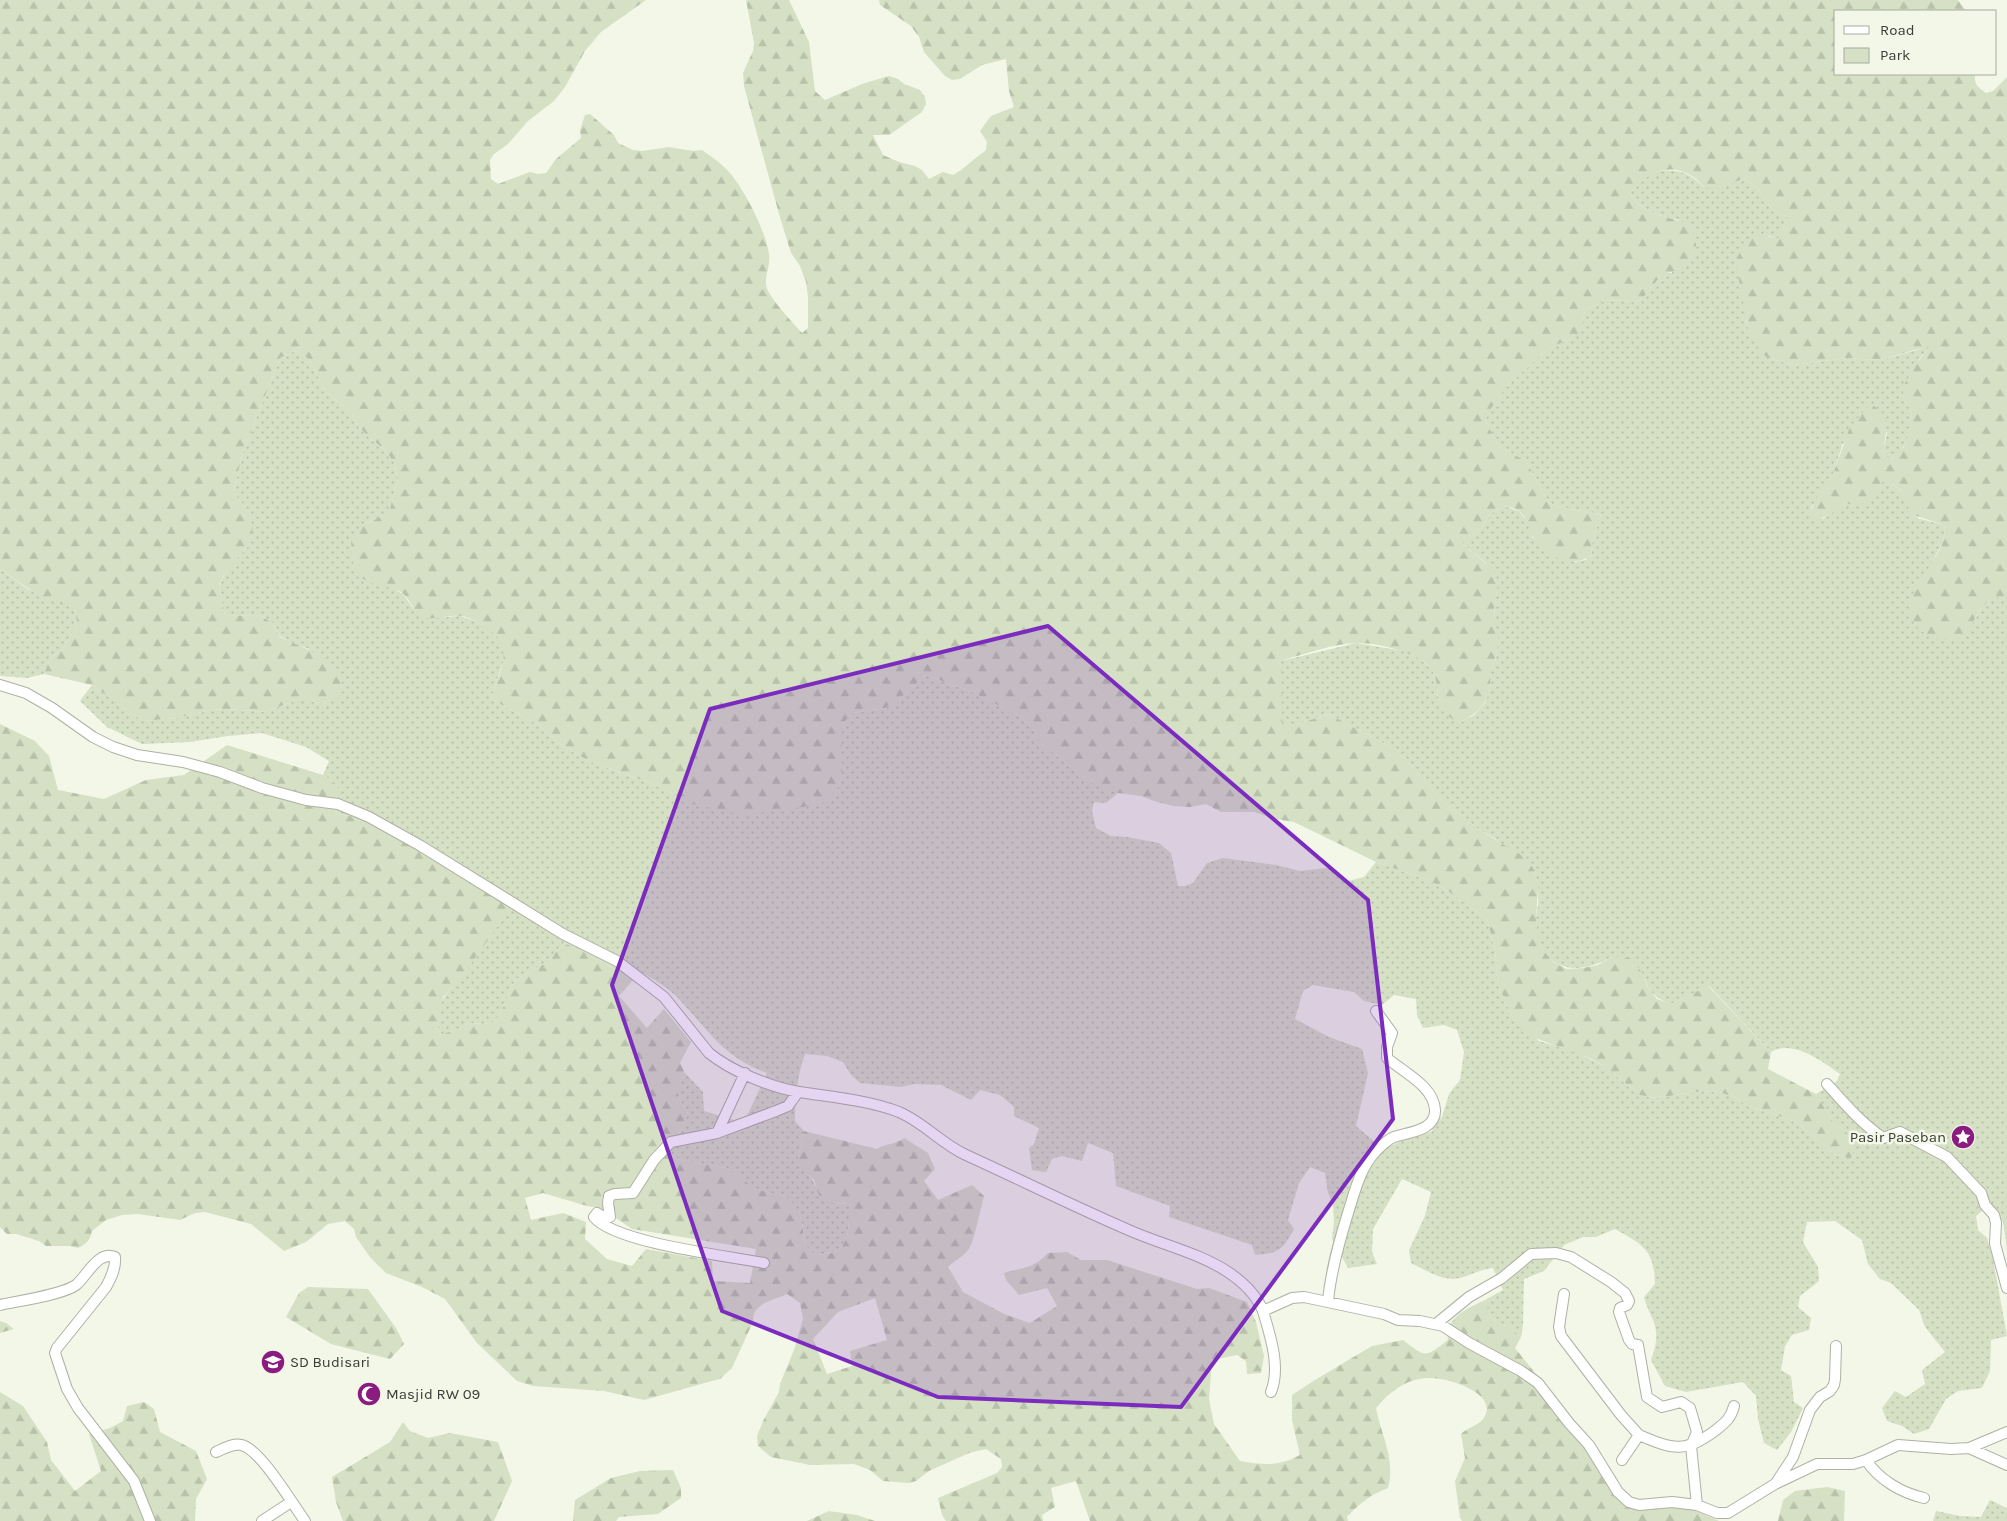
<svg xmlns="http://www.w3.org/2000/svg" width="2007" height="1521" viewBox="0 0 2007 1521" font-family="Karla,sans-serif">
  <defs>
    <pattern id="green-dots" width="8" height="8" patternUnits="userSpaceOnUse" patternTransform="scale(1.25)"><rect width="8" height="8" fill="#d6e0c4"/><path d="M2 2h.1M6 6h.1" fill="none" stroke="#b8c1a9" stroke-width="1.8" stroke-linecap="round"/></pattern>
    <pattern id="forest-firs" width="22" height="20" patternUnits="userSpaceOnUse" patternTransform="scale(1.25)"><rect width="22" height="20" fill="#d6e0c4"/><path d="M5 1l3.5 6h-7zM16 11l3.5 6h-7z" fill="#b8c1a9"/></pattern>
  </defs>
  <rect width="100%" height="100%" fill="#f2f7e8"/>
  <path fill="url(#green-dots)" fill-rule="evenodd" d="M1660 171C1680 169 1689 173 1704 187L1728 185 1744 178 1759 190 1773 211 1788 217 1779 239 1768 236 1746 320 1748 328 1768 358 1793 365 1847 358 1880 360 1931 346 1920 358 1903 395 1912 414 1908 439 1899 454 1891 459 1884 456V447L1887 432 1843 443 1833 474 1811 508 1823 519 1845 503C1862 508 1877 496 1883 480 1902 487 1908 501 1917 518L1944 525C1947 539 1938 550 1932 563L1974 621 1978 613 1990 598 2007 596V1249L2003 1222 1995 1209 1982 1211 1976 1216 1978 1230 1987 1238 1993 1259 2007 1336 1991 1340 1990 1371 1982 1388 1958 1391 1946 1399 1929 1429 1914 1434 1902 1426 1887 1421 1882 1408 1895 1391 1906 1397 1925 1384 1922 1370 1945 1352 1925 1327 1919 1310 1891 1283 1880 1279 1868 1264 1862 1240 1835 1221 1807 1222 1803 1242 1818 1267 1819 1281 1800 1296 1798 1307 1811 1318 1809 1330 1792 1335 1785 1346 1781 1370 1791 1376 1794 1402 1803 1408 1791 1432 1777 1450 1764 1443 1758 1419 1756 1396 1743 1382 1686 1392 1665 1386 1651 1360C1656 1346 1659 1335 1653 1320 1650 1312 1646 1306 1644 1297L1655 1284C1654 1249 1643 1245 1615 1229L1596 1237H1583L1564 1245 1544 1271 1524 1279 1523 1325 1521 1337 1510 1328 1491 1318 1485 1300 1503 1290 1493 1268C1479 1269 1465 1279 1452 1279 1437 1278 1424 1269 1411 1263L1409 1250 1425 1216 1431 1192 1402 1179 1373 1229 1372 1252 1377 1264 1348 1268 1332 1239 1334 1222 1333 1204 1328 1193 1325 1173 1310 1167 1299 1183 1288 1220 1294 1229C1282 1250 1280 1253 1255 1255L1252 1245 1169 1217 1170 1206 1116 1186 1113 1153 1088 1143 1082 1161 1062 1156 1052 1159 1046 1172 1032 1170 1029 1148 1034 1144 1039 1128 1014 1116V1107L1000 1095 980 1090 971 1100 941 1085 915 1084 901 1087 860 1083 851 1075 843 1062 827 1056 805 1054C797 1076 795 1098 795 1121L804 1131 798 1158C806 1171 815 1181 819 1195L833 1203 849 1204C849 1233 851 1253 816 1255 800 1246 806 1234 801 1219 799 1212 793 1204 789 1198L756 1189 727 1168 680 1160 669 1152C674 1140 685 1124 688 1111L681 1102 677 1091 685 1073 703 1092 704 1111 734 1120 747 1116 767 1073C722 1057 708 1029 676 996 667 987 653 979 641 972L633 980 593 956 564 943 547 962 517 979 510 990 504 1007 495 1022 483 1024 468 1023 458 1029 440 1035C428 1009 452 986 468 968L357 817 337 814 333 807C340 787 341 786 323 775L329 761 306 747 262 733 228 736 190 742 142 744 107 727 80 701 92 685 143 721 177 718 211 710 228 709 265 712 294 701H310L327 704 309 649 294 644 280 636 273 623 259 615 225 616 219 586 226 571 249 545V511L233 493 243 452 280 358 295 351 309 359 326 392 352 413 359 427 370 438 384 449 394 462 398 479 390 510 376 519 362 525 373 583 389 586 403 594 413 608 427 618 460 616 475 621 489 629 502 641 505 656 491 699 537 724 561 745 589 761 650 783 668 791 683 802 836 791 842 776V725L852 713 885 708 899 699 926 675 972 692 1025 719 1032 725 1038 741 1089 781 1118 793 1106 803 1094 802 1092 811 1096 828 1111 836 1127 837 1159 843 1171 853 1178 886H1185L1193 883 1207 863 1223 858 1276 865 1300 871 1326 868 1334 870 1348 881 1364 877 1376 862 1428 880 1445 889 1487 919 1495 951 1498 985 1514 1020 1539 1041 1573 1051 1604 1066 1640 1095 1656 1098 1703 1091 1719 1092 1734 1097 1749 1106 1796 1122 1834 1154 1850 1159 1847 1133 1833 1122 1816 1094 1837 1081 1840 1074C1822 1061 1792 1039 1771 1052L1709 986 1671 1004C1652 997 1648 989 1641 971L1612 957C1575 978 1537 970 1536 921 1536 916 1537 910 1538 905 1539 893 1537 882 1535 871L1494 838 1481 831 1441 800 1398 751 1329 714 1297 724H1281V661L1356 643 1404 651 1419 658 1433 670 1437 685 1438 700 1459 723 1474 715 1485 703 1490 689 1491 670 1496 657 1498 640 1495 624 1494 607 1497 592 1486 563 1462 543 1482 528 1490 514 1504 506 1519 511 1528 523 1533 538 1575 562 1585 560 1592 555 1591 547 1601 514 1564 508 1549 503 1526 461 1498 446 1486 421 1487 413 1508 385 1541 355 1556 345 1571 339 1582 325 1585 310 1607 300 1634 302 1642 299 1663 273H1672L1679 220C1661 216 1639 211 1630 193 1640 183 1646 174 1660 171ZM1313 985 1354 992 1364 1001 1382 1005 1394 995 1416 999 1417 1015 1423 1028 1444 1025 1457 1030 1464 1052 1460 1080 1449 1094 1442 1117 1431 1132 1402 1141 1383 1149 1356 1126 1368 1073 1362 1049 1329 1037 1295 1019 1303 991Z
    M0 569 29 590 75 608 77 624 62 650 50 659 44 674 27 678 0 676Z
    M1990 1500 2007 1508V1521H1933L1936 1511 1960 1516 1981 1517Z"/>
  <path fill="url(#forest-firs)" fill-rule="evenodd" d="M0 0H646L601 32 585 51 565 87 554 101 528 121 508 144 494 154 490 160 491 179 498 184 530 172 538 174 546 173 556 159 581 138 580 130 585 115 590 114 614 135 618 143 633 150 642 151 669 147 693 151 702 150C709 155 717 160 723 166 741 181 766 231 769 254 771 269 762 278 768 291 775 304 792 322 802 333L808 328V297L806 282 800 266 791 253 779 214 744 86 743 73 753 51 754 43 746 0H789L809 42 815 91 825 100 862 84 889 76 898 79 904 84 920 90 925 97 926 104 922 112 889 135H873L883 155 899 162 915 166 922 170 929 179 943 172 953 175C964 169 975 158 986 150L987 142 980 131 991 116 1014 107 1009 91 1006 59 982 65 960 79 952 80 945 76 924 52 919 37 911 26 880 5 879 0H1958L1966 11H1836V74H1975C1974 84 1977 87 1986 93L1993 91 2007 77V596L1990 599C1986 603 1981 608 1978 613 1973 621 1970 631 1963 636 1955 642 1946 640 1937 638 1909 631 1904 607 1918 584 1928 566 1948 546 1944 525L1910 514C1905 495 1902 487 1883 481 1875 498 1865 509 1845 503L1831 514 1816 521 1809 516 1815 501 1833 474 1850 427 1870 404C1898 418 1882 432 1884 456L1892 459 1904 447 1907 439 1912 414 1903 395V387L1915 365 1930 347 1914 350 1880 360 1847 358 1793 365 1768 358 1761 353 1748 328 1736 264C1738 253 1743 243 1752 235L1779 238 1788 217 1773 211 1759 190 1744 178C1735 182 1721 190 1711 189 1702 188 1699 180 1692 176 1666 161 1647 174 1630 193 1641 216 1671 216 1691 225 1693 232 1697 242 1696 249 1694 265 1677 273 1663 273L1642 299 1634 302 1607 300 1585 310 1582 325 1578 334 1571 339 1556 345 1541 355 1508 385 1487 414 1486 421 1498 446 1526 461 1549 503 1564 508 1601 514 1591 547 1592 555C1572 570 1547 556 1534 538 1528 531 1528 518 1519 511 1516 508 1508 507 1504 506L1490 514 1482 528 1462 543C1472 553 1488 562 1495 575 1501 585 1495 598 1494 609 1494 619 1497 629 1498 639 1499 649 1495 659 1492 668 1490 675 1491 681 1490 688 1487 706 1474 715 1459 723 1428 705 1444 698 1433 672 1425 653 1375 642 1356 643 1337 643 1300 655 1281 661L1282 724H1297L1329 714 1398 751 1441 800 1481 831 1526 858 1535 871 1538 887 1536 920 1538 936 1543 950 1553 962 1567 969 1583 968 1598 965 1612 957 1630 958 1641 971 1647 986 1657 999 1671 1004 1708 986 1771 1052 1768 1069 1816 1094 1833 1122 1847 1133 1857 1145 1850 1159 1834 1154 1796 1122 1749 1106 1734 1097 1719 1092 1703 1091 1656 1098 1640 1095 1604 1066 1589 1058 1524 1034 1514 1020 1498 985 1495 951 1487 919 1445 889 1428 880 1376 862 1294 822 1276 819 1254 812H1221L1206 804 1190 807 1174 806 1157 802 1141 796 1118 793 1105 789 1089 781 1038 741 1032 726 1025 719 972 692 926 675 899 699 885 708 852 713 842 725V776L836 791 825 802 809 806 744 815 683 802 668 791 650 783 589 761 561 745 537 724 491 699C500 668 518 647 483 626 476 621 467 616 459 616 449 615 438 619 428 618 414 616 411 599 401 592 389 585 367 585 359 575 351 567 352 549 351 538L362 525 376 519 390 509 398 479 394 462 384 449 370 438 359 427 352 413 326 392 309 359 295 351 280 358 243 452 233 493 249 511 253 528 249 545 226 571 219 585 225 616 259 615 273 623 280 637 322 656 342 681V696L327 704 310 701H294L265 712 227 709 211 710 177 718 143 721 92 685 44 674 50 659 62 650 77 624 75 608 43 599 0 569Z
    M0 724 35 741 49 756 58 790 104 799 146 780 184 775 227 745 323 775C338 784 345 790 333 807L337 814 357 817 433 857 512 906 468 968 443 997 437 1028 440 1035 458 1029 468 1023 483 1024 495 1022 504 1006 510 990 517 979 547 962 564 943 593 956 633 980 619 996 647 1028 664 1009 691 1042 680 1063 685 1073 677 1091 681 1102 688 1111C685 1124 675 1140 669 1152L680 1160 727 1168 756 1189 789 1198C794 1204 799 1211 801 1219 805 1234 801 1246 816 1255 851 1254 849 1233 849 1204L833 1203 819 1195 814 1180 803 1169 798 1158 804 1131 877 1149C886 1143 895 1145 904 1138L928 1153 935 1169 924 1181 938 1200 972 1185 984 1196C981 1207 974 1242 969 1249 964 1256 954 1261 948 1267L963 1292 1004 1314 1030 1323 1057 1306 1047 1288 1019 1295 1006 1280 1004 1273C1024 1267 1033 1269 1048 1253L1067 1252 1081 1260H1107L1197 1289 1209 1288 1247 1302 1256 1322 1264 1356 1261 1373 1247 1374 1246 1361 1237 1355 1212 1360 1209 1399 1214 1424 1240 1461C1263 1465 1278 1467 1300 1455L1292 1420V1395L1315 1380 1372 1346 1403 1340C1427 1358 1424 1358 1448 1340 1444 1318 1468 1308 1485 1300L1491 1318 1510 1328 1521 1337 1515 1348 1602 1456 1614 1479 1622 1501 1687 1507 1719 1521H1462L1460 1518 1455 1481 1465 1458 1461 1434C1468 1427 1481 1425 1485 1416 1497 1392 1447 1378 1431 1378 1408 1377 1389 1392 1376 1408 1381 1435 1396 1460 1388 1488 1370 1495 1360 1503 1347 1517L1348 1521H1090L1076 1481 1051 1488 1055 1507 1042 1515 1043 1521H946L942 1515 938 1498 997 1473 1002 1467 1001 1459 986 1449 969 1453 929 1471 916 1481 908 1483 883 1481 870 1470 854 1464 810 1465 771 1457 758 1446 757 1436 763 1421 779 1392 780 1384 794 1350 803 1319 800 1303 787 1294C772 1301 752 1303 753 1322L732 1368 720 1379 712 1381 644 1400 604 1391 533 1386 517 1381 477 1343 445 1299 422 1287 386 1273 370 1257 356 1237 354 1229 345 1221 328 1224 306 1242 284 1251 251 1224 205 1212 195 1213 180 1220 138 1214 122 1215 106 1220 92 1231C90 1240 87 1244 78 1248L70 1246H46L39 1241 16 1234H7L0 1227ZM543 1193 587 1206 601 1208 632 1229 756 1249 750 1283 713 1281 712 1261 646 1249 632 1266 607 1259 585 1239 586 1222 563 1213 531 1220 525 1198ZM875 1298 887 1340 850 1351 852 1366 827 1374 813 1339 838 1312Z
    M308 1287 368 1289 396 1328 404 1344 390 1359 331 1344 286 1317 299 1293Z
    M0 1321 6 1323 14 1329 0 1333Z
    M0 1392 23 1406 47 1442 51 1460 75 1491 101 1471 89 1434 110 1428 123 1421 127 1406 144 1402 154 1409 160 1432 196 1451 207 1479 196 1499 195 1521H0Z
    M403 1422 410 1431 428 1438 450 1433 498 1442 512 1481 494 1521H343L336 1502 332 1477 390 1442Z
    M673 1470 681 1488V1498L658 1514 619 1517 616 1521H573L575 1500 611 1478 640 1471Z
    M1827 1487 1845 1491 1844 1521H1778L1783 1500 1795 1491Z
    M829 1511 857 1515 875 1521H807Z"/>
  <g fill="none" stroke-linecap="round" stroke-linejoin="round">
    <g stroke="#adb2a3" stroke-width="12">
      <path id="minor" d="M0 685 26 693 52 708 93 737 113 747 137 755 183 762 220 772 262 788 306 800 338 804 369 817 421 846 563 934 617 961 664 997 709 1053C731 1071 770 1087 799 1092 831 1097 868 1100 899 1112 923 1122 942 1144 966 1155 1021 1180 1075 1207 1131 1231 1163 1245 1199 1253 1228 1272 1243 1282 1256 1294 1263 1311L1292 1298 1304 1297 1384 1314 1398 1320 1420 1321 1443 1326 1469 1343 1521 1371 1538 1383 1569 1423 1589 1445 1618 1492 1629 1502 1639 1505 1672 1502 1697 1505 1717 1513H1728L1775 1484 1817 1464H1853L1866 1460 1898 1445 1951 1449 1969 1448 2007 1465
        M1827 1084C1844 1103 1861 1123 1883 1138L1900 1132 1947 1157 1981 1193 1985 1205 1994 1215 1996 1223 1995 1244 2007 1288
        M717 1133 745 1073
        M764 1263C728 1256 615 1243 594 1217L597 1213 606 1218 610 1217 608 1203 609 1196 615 1194 633 1193 654 1160 671 1142 717 1133 776 1111 788 1106 798 1092
        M1564 1294 1559 1327 1561 1336 1621 1415 1639 1435
        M1328 1301C1331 1270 1339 1242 1348 1213 1355 1191 1360 1168 1376 1151 1381 1146 1388 1139 1394 1137 1408 1132 1436 1131 1435 1110 1434 1086 1403 1072 1387 1058V1047L1392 1033 1376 1011
        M0 1305C18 1301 62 1295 76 1285 87 1276 98 1250 115 1257 116 1268 111 1278 106 1287L57 1348 55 1353 67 1389 78 1408 134 1481 150 1521
        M1263 1311C1270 1335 1281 1367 1271 1392
        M1436 1324 1469 1297 1502 1278 1531 1254 1556 1253 1571 1257 1611 1282 1625 1293 1629 1301 1627 1305 1620 1308 1619 1312 1629 1340 1632 1344 1638 1345 1647 1397 1662 1407 1681 1402 1690 1408 1697 1432 1691 1446 1697 1505
        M1969 1448 2007 1432
        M216 1452C223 1449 233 1443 241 1445 260 1448 293 1505 305 1521
        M1622 1460 1639 1435C1674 1450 1685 1453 1716 1430 1726 1422 1731 1418 1734 1406
        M1866 1460C1879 1480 1902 1493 1924 1498
        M1776 1483 1793 1457 1810 1410 1820 1397 1830 1391 1834 1385 1835 1379 1836 1346
        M262 1521 291 1502"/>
    </g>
    <use href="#minor" stroke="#fff" stroke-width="10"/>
  </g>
  <path fill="#7b2cbf" fill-opacity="0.2" stroke="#7b2cbf" stroke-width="4" stroke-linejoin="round" d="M1048 626 1368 900 1393 1119 1181 1407 938 1397 722 1311 612 985 710 709Z"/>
  <defs>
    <g id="sight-disc" transform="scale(1.25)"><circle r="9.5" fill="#8a1c80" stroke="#f2f7e8"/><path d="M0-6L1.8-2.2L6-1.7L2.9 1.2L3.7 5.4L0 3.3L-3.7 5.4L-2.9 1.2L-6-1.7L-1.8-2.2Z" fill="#fff"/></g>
    <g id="school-disc" transform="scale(1.25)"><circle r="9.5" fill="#8a1c80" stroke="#f2f7e8"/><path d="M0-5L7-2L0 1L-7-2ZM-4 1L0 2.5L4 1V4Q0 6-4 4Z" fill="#fff"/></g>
    <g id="mosque-disc" transform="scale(1.25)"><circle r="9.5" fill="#8a1c80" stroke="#f2f7e8"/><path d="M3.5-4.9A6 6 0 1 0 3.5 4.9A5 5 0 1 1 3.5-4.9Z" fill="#fff"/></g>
  </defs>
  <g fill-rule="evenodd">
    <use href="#sight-disc" x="1963" y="1137"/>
    <use href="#school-disc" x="273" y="1362"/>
    <use href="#mosque-disc" x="369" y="1394"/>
  </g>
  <g text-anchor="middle" stroke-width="5" stroke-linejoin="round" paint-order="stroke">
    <g font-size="15" fill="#3a3c36" stroke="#f2f7e8" text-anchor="start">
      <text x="1946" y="1142" text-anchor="end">Pasir Paseban</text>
      <text x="290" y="1367">SD Budisari</text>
      <text x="386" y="1399">Masjid RW 09</text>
    </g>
  </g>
  <rect x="1834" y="10" width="162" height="65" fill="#f2f7e8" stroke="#a8aca1"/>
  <rect x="1844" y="26" width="25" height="8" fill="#ffffff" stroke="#a8aca1"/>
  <text x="1880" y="35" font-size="15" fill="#3a3c36">Road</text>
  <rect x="1844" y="48" width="25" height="15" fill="#d6e0c4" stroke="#a8aca1"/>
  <text x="1880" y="60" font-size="15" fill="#3a3c36">Park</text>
</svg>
